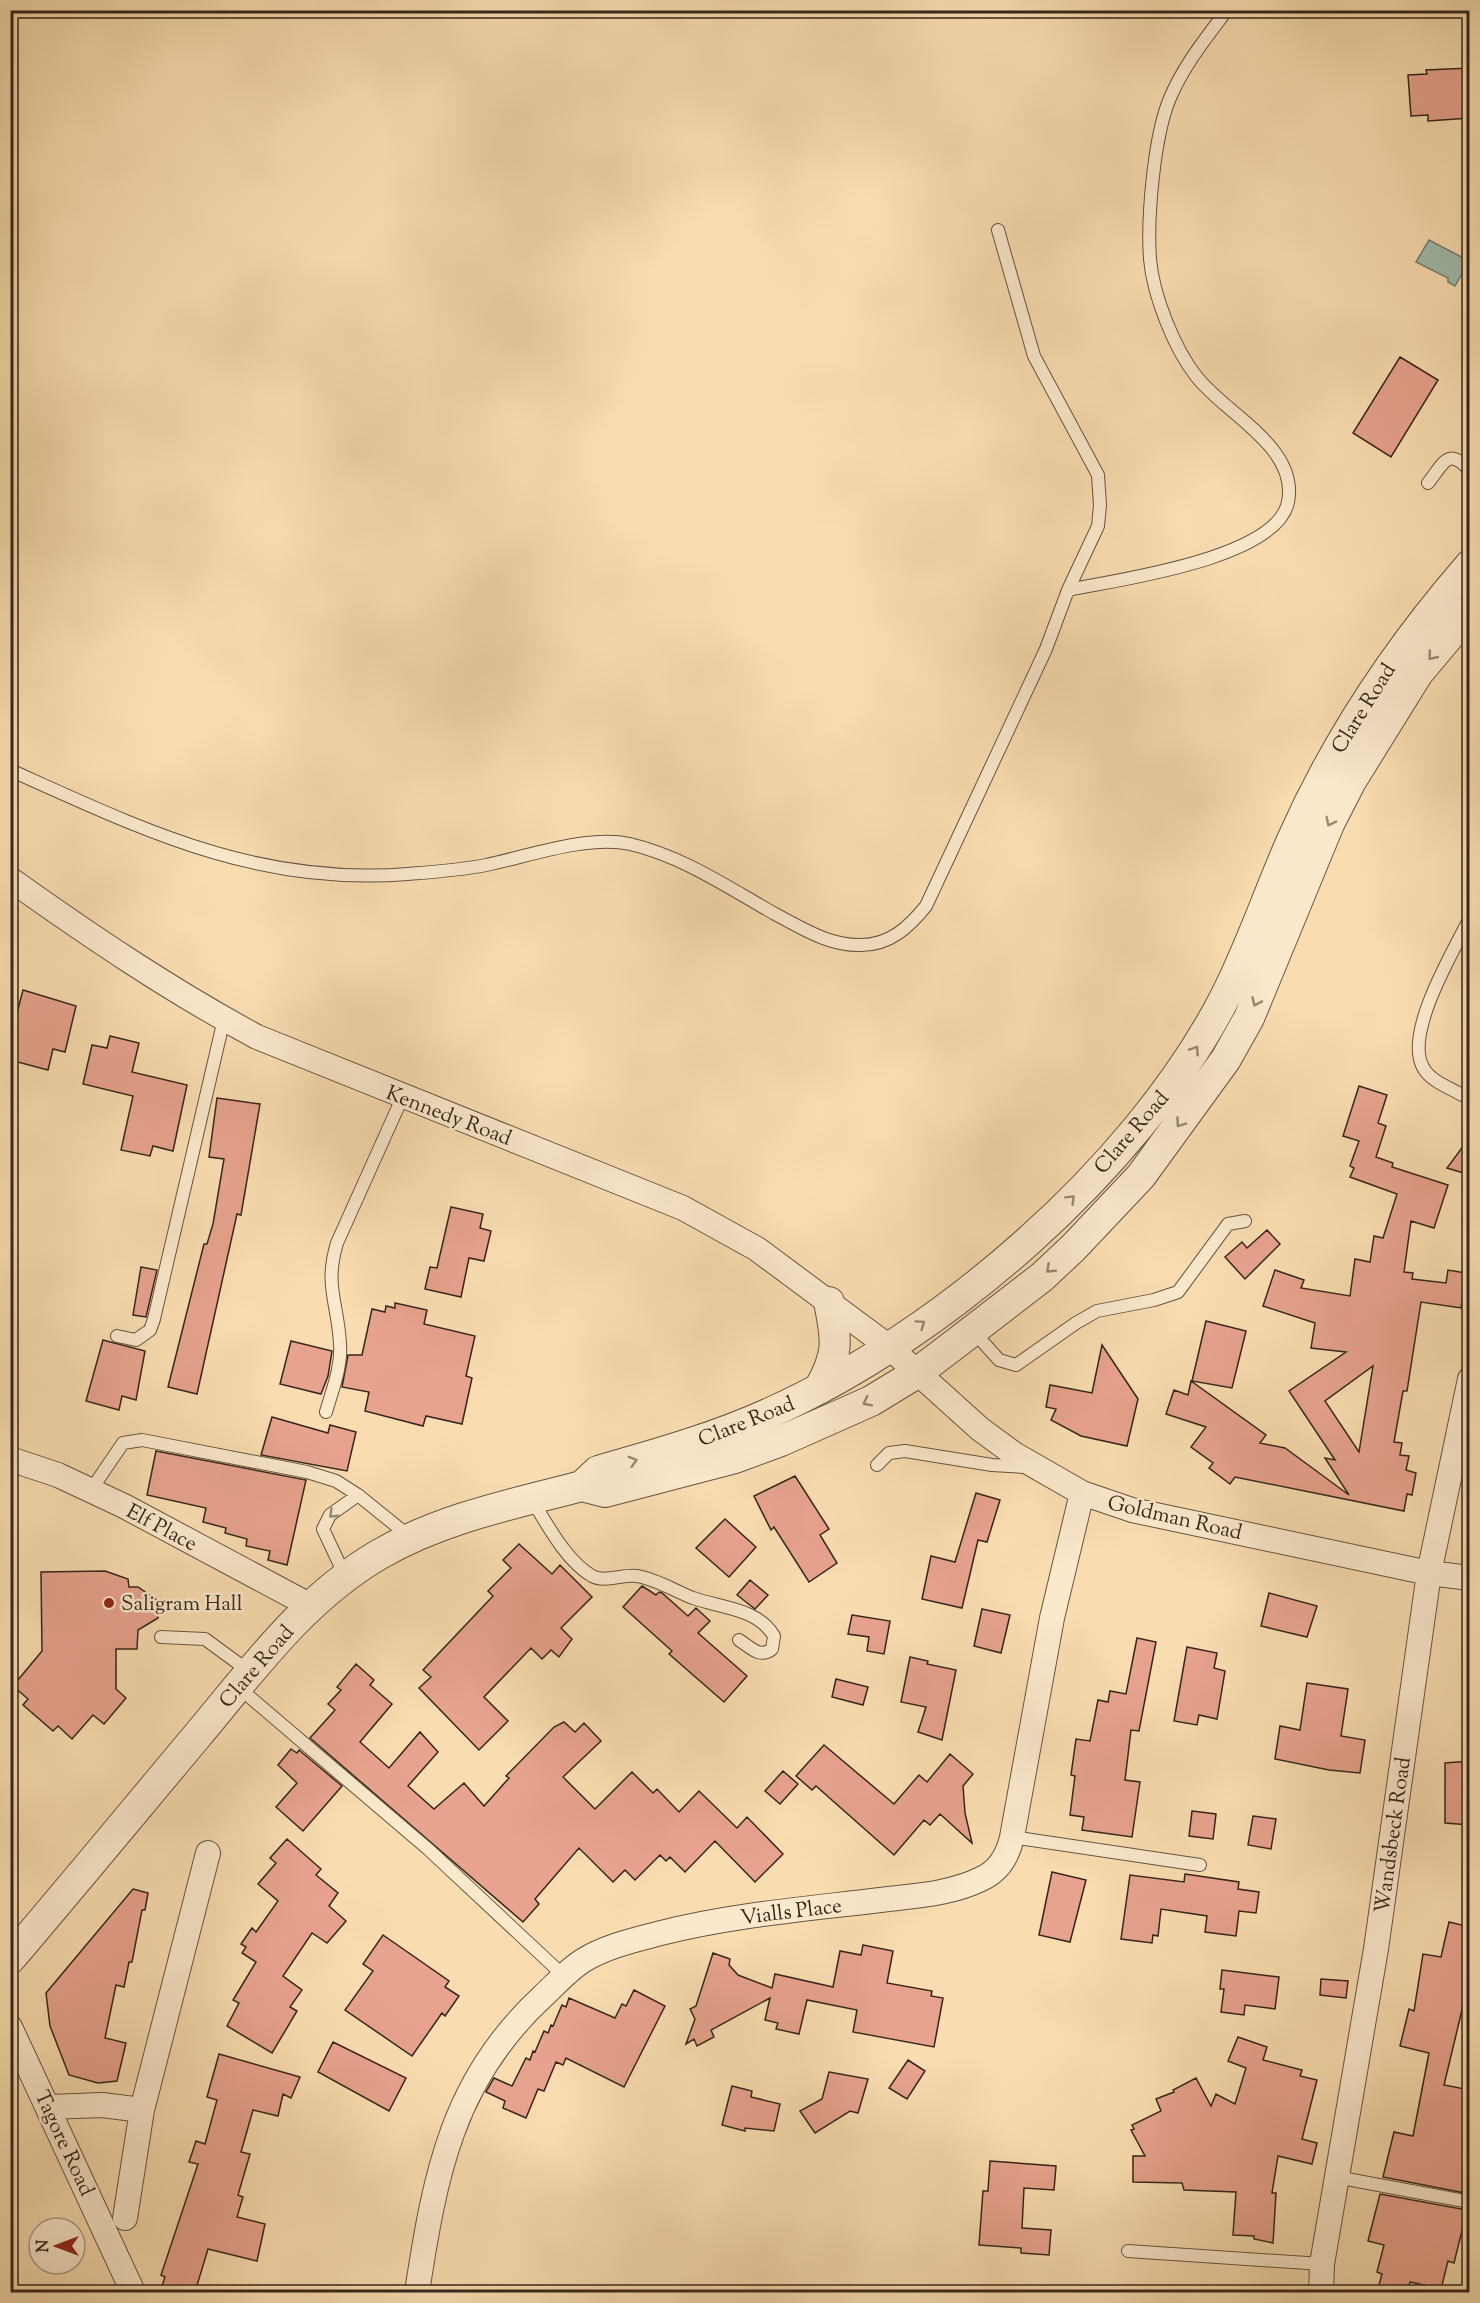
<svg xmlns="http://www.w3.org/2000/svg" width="1480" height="2303" viewBox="0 0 1480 2303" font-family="'Sorts Mill Goudy',serif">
  <rect width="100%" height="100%" fill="#f9ddb0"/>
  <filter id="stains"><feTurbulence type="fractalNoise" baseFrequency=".00333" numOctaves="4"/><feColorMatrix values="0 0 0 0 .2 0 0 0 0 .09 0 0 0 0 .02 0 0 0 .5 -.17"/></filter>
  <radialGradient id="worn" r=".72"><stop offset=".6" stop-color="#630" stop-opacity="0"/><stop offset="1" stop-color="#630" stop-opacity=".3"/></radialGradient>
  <path fill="#9ebbad" stroke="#747f73" stroke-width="1.5" d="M1429 240 1469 261 1455 286 1448 282V278L1416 262Z"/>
  <path fill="#e8a38e" stroke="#34261d" stroke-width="1.5" fill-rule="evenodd" d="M1470 68V118L1428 121V115L1411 116 1408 75 1427 74 1426 70Z
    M1400 357 1438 380 1391 457 1353 433Z
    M23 990 76 1006 65 1052 53 1049 48 1070 10 1060V1040Z
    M110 1036 139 1043 132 1072 187 1085 173 1151 153 1146 150 1156 121 1150 133 1096 83 1084 92 1045 107 1048Z
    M1359 1086 1387 1095 1378 1123 1386 1126 1376 1157 1393 1163 1392 1167 1448 1185 1434 1228 1411 1221 1404 1272 1413 1273 1412 1279 1446 1283 1448 1270 1466 1273 1461 1308 1421 1302 1407 1391H1403L1394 1442 1402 1443 1400 1455 1409 1456 1406 1470 1416 1473 1412 1495 1407 1494 1404 1511 1235 1477 1230 1484 1209 1468 1213 1463 1191 1447 1206 1427 1166 1414 1174 1390 1188 1395 1191 1381 1266 1435 1260 1443 1285 1448 1349 1495 1325 1458 1335 1460 1289 1391 1346 1352 1311 1348 1315 1323 1263 1306 1275 1270 1304 1280 1301 1288 1350 1296 1355 1259 1370 1262 1374 1236 1383 1238 1397 1194 1350 1177 1354 1168 1350 1166 1359 1141 1343 1136ZM1373 1366 1359 1452 1325 1401Z
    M217 1098 260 1104 241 1215 237 1214 197 1394 168 1387 204 1244H207L213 1224 224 1159 209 1157Z
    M1470 1137V1175L1447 1168Z
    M451 1207 483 1214 480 1228 491 1231 484 1261 469 1258 461 1297 425 1289 430 1267 437 1268Z
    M1267 1230 1280 1244 1245 1279 1225 1257 1242 1242 1247 1248Z
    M141 1267 157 1270 146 1317 133 1315Z
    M395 1303 427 1310 424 1324 475 1336 466 1376 472 1378 462 1424 426 1416 423 1426 365 1411 369 1392 342 1387 348 1355H362L372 1309 385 1312 386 1306 395 1308Z
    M1206 1321 1246 1331 1232 1388 1192 1381Z
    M103 1340 145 1351 136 1400 122 1396 119 1410 86 1401Z
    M291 1341 332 1351 328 1376 321 1394 280 1384Z
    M1102 1345 1138 1399 1127 1446 1081 1436 1051 1420 1056 1409 1046 1407 1050 1385 1092 1393Z
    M272 1417 328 1433 330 1425 356 1432 347 1471 261 1455Z
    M156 1451 306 1480 287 1565 268 1560 270 1551 246 1546 247 1539 225 1533 226 1528 203 1522 206 1508 147 1495Z
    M795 1476 829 1529 820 1535 837 1563 809 1582 774 1527 771 1530 754 1496Z
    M976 1493 1000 1500 987 1542 978 1540 962 1608 922 1599 931 1556 955 1562Z
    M725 1519 756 1547 729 1577 696 1548Z
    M519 1544 552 1574 560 1565 592 1597 561 1628 572 1639 559 1657 551 1650 542 1659 531 1648 484 1697 508 1721 479 1750 419 1688 431 1677 423 1670 493 1596 488 1591 511 1568 503 1560Z
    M105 1571 128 1579 129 1587H138L158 1601V1618L138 1630 137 1649H116V1689L126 1698 104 1724 93 1715 72 1739 58 1726 53 1731 23 1705 28 1699 13 1686 42 1651 41 1572Z
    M750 1580 768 1595 755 1609 737 1595Z
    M642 1586 656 1595 659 1592 662 1593 688 1616 696 1608 710 1621 698 1633 747 1676 724 1702 669 1654 672 1651 623 1607Z
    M1269 1593 1317 1606 1307 1637 1261 1626Z
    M982 1609 1010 1615 1001 1653 974 1646Z
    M852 1615 890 1621 884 1654 867 1651 869 1637 848 1634Z
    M1137 1638 1156 1642 1139 1731 1131 1730 1125 1780 1140 1782 1132 1837 1082 1830 1084 1817 1070 1815 1075 1776 1071 1775 1076 1739 1090 1741 1098 1700 1108 1702 1110 1691 1126 1694Z
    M1187 1647 1217 1653 1214 1668 1225 1671 1217 1719 1199 1715 1197 1725 1174 1721Z
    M910 1657 928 1661 927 1664 956 1670 942 1740 918 1732 926 1707 901 1702Z
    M356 1664 374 1680 370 1685 392 1704 360 1742 389 1768 420 1732 438 1752 408 1786 434 1809 464 1783 484 1806 509 1778 506 1776 554 1727 564 1722 575 1732 584 1723 601 1741 563 1777 595 1809 632 1772 653 1793 657 1789 679 1812 699 1791 737 1828 747 1817 783 1854 755 1882 715 1841 685 1872 670 1857 666 1861 660 1855 635 1880 625 1870 613 1882 579 1848 535 1899 539 1904 523 1922 310 1738 335 1710 328 1704 341 1690 337 1687Z
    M836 1679 868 1687 863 1705 832 1697Z
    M1307 1683 1348 1689 1341 1736 1365 1740 1360 1773 1329 1770 1275 1759 1280 1726 1300 1730Z
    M824 1745 894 1804 919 1775 927 1782 950 1754 973 1774 963 1786 965 1813 972 1843 940 1814 930 1825 924 1820 894 1855 816 1786 812 1790 796 1776Z
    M291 1749 297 1753 299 1750 342 1786 303 1831 276 1807 297 1783 278 1765Z
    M1470 1761V1825L1445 1823V1763Z
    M783 1771 798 1784 780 1804 765 1791Z
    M1192 1811 1216 1814 1213 1839 1189 1836Z
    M1253 1816 1276 1819 1271 1849 1248 1845Z
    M287 1839 321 1869 316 1875 338 1893 329 1906 346 1921 327 1943 312 1933 283 1976 302 1990 290 2007 297 2011 272 2053 227 2026 239 2003 233 2000 256 1962 242 1953 246 1947 241 1944 252 1928 256 1932 278 1901 258 1884 276 1863 270 1858Z
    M1052 1872 1086 1880 1070 1942 1039 1935Z
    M1185 1874 1239 1882 1238 1889 1259 1892 1256 1913 1239 1911 1236 1936 1205 1932 1207 1916 1161 1909 1158 1936 1153 1935 1152 1943 1121 1939 1130 1875 1184 1882Z
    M133 1889 148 1893 145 1910H142L132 1962H129L124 1987 116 1985 105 2038 126 2043 117 2081 98 2083 69 2075 50 2026 46 1993Z
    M1449 1922 1470 1927V1963L1462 2010 1444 2085 1470 2090V2194L1383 2177 1394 2132 1413 2136 1429 2053 1400 2046 1409 2009 1414 2011 1423 1954 1441 1957Z
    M383 1935 449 1981 445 1987 459 1996 445 2016 442 2013 412 2056 345 2010 373 1971 363 1964Z
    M863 1945 893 1951 887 1983 932 1991 931 1996 943 1998 934 2047 853 2032 857 2010 807 2000 799 2034 776 2029 778 2023 765 2020 770 1998 711 2030 714 2037 697 2046 694 2039 686 2044 695 2019 690 2009 696 2006 713 1953 730 1959 729 1965 738 1975 772 1988 775 1974 833 1987 840 1951 861 1955Z
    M1222 1970 1279 1977 1275 2009 1245 2005 1244 2015 1221 2012 1224 1989H1220Z
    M1321 1979 1348 1981 1346 1998 1320 1995Z
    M634 1990 665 2006 624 2087 566 2058 563 2065 556 2062 544 2091 538 2089 526 2118 503 2108 505 2101 486 2092 494 2078 512 2086 526 2058 530 2060 533 2051 535 2052 544 2031 548 2033 551 2025 553 2026 562 2005 566 2007 569 1998 615 2018 622 2004 626 2006Z
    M1238 2037 1267 2047 1263 2060 1302 2070 1300 2076 1317 2080 1302 2139 1317 2143 1312 2164 1278 2156 1272 2193H1276L1273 2243 1254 2239V2236L1233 2235 1236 2192 1184 2190 1182 2183 1133 2182V2156H1145L1131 2130 1134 2129 1132 2125 1161 2111 1156 2099 1174 2092 1173 2090 1196 2078 1211 2106 1216 2094 1235 2104 1246 2068 1228 2061Z
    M333 2042 406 2078 389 2111 318 2072Z
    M219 2054 300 2077 291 2098 283 2094 278 2116 253 2110 241 2152 250 2154 238 2195 243 2197 237 2217 265 2224 257 2261 208 2249 195 2292H174L161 2289 165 2277 161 2275 198 2164 189 2162 196 2141 205 2144 217 2100 207 2097Z
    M908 2060 925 2071 907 2099 889 2088Z
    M829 2072 868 2079 858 2113 850 2111 815 2133 800 2111 822 2099Z
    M732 2086 752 2091 751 2097 780 2104 774 2131 745 2128V2131L722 2125Z
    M990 2161 1056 2166 1054 2190 1024 2188 1022 2228 1051 2230 1049 2255 1021 2253V2248L979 2245 983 2191H988Z
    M1380 2194 1467 2210 1454 2263 1448 2261 1441 2289 1410 2282 1407 2292H1377L1382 2274 1377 2272 1384 2245 1368 2241Z"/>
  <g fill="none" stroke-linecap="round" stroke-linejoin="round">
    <g stroke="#655442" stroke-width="14">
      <path id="service" d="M1428 483C1444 463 1448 446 1470 471
        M1068 590C1116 580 1277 559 1288 502 1299 447 1225 414 1196 376 1174 348 1153 295 1150 259 1147 217 1154 136 1170 98 1184 65 1206 38 1227 10
        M1470 742V747
        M10 770C144 830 257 886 408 874 433 872 461 870 486 865 529 856 587 835 630 844 682 856 729 888 775 914 802 928 829 946 861 945 890 945 909 927 926 906L1046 649 1068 590 1098 526 1100 505 1098 475 1034 356 998 230
        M1462 1095C1450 1088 1431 1081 1424 1069 1402 1036 1454 950 1470 918
        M973 1331 999 1360 1016 1365 1076 1323 1097 1311 1154 1300 1178 1292 1228 1224 1245 1221
        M117 1336 136 1340 150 1330 154 1319 224 1019
        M326 1412C332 1391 342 1366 340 1344 338 1303 324 1286 337 1243L403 1096
        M877 1465 889 1453 905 1451 992 1465 1025 1467
        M91 1490 123 1443 142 1440 307 1472 336 1481 358 1495
        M532 1500C547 1524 566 1561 592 1576 605 1583 623 1574 637 1576 656 1579 675 1591 693 1598 721 1608 757 1608 774 1636L772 1649C760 1659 750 1647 739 1640
        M345 1576 323 1529 330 1515 358 1495 410 1537
        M161 1637 205 1639 250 1672
        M238 1687 428 1849 564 1976
        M1012 1837 1200 1865
        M1336 2177 1470 2202
        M1128 2251 1322 2264"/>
    </g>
    <g stroke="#655442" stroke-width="26">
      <path id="minor" d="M10 879C90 936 170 990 257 1037L683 1208 757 1249 889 1347 980 1429 1014 1454 1082 1493 1132 1510 1429 1573 1470 1578
        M10 1459 58 1475 124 1506 309 1605
        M10 2027 133 2292
        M49 2107 102 2105 142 2110
        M125 2218 142 2110 208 1853
        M417 2292C435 2175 452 2080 543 1996 556 1984 569 1969 584 1960 607 1946 635 1940 661 1933 732 1915 806 1909 880 1900 913 1896 951 1894 981 1879 999 1871 1008 1855 1012 1837L1052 1618 1082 1493
        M1321 2292 1322 2264 1376 1949 1429 1573 1470 1379"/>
    </g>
    <g stroke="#655442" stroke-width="32">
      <path id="tertiary" d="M819 1389C839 1354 837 1341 829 1302
        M582 1486 605 1492 735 1458 781 1441 871 1401 917 1373 959 1341 1042 1277 1073 1248 1141 1176 1226 1059 1249 1018 1329 824 1351 781 1418 673 1470 611
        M10 1959C73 1885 135 1810 197 1736 253 1669 304 1598 380 1554 442 1518 513 1504 582 1486L598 1471C657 1454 715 1438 772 1412 943 1335 1134 1170 1222 1003 1250 950 1268 894 1292 840 1337 738 1397 649 1470 565"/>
    </g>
    <use href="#service" stroke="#fbe9cc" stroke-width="12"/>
    <use href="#minor" stroke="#fbe9cc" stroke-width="24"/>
    <use href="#tertiary" stroke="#fbe9cc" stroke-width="30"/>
  </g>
  <defs><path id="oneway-chevron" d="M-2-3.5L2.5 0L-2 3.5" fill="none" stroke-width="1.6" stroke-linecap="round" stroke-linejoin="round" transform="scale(1.5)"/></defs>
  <g stroke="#988874">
    <use href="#oneway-chevron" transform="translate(1432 656) rotate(129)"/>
    <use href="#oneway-chevron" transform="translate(1330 822) rotate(116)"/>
    <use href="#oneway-chevron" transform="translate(1256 1002) rotate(114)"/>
    <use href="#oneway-chevron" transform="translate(1195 1050) rotate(-56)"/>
    <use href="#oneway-chevron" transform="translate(1180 1123) rotate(125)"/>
    <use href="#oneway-chevron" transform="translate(1071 1199) rotate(-45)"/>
    <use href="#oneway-chevron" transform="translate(1050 1269) rotate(137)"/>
    <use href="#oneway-chevron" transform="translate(921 1324) rotate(-35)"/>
    <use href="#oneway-chevron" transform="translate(867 1402) rotate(153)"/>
    <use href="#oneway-chevron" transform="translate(633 1461) rotate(-16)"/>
    <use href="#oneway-chevron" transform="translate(333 1514) rotate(136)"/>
  </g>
  <circle fill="#8f2418" stroke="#fbe9cc" stroke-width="2" cx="109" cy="1603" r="6"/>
  <g text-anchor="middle" stroke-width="5" stroke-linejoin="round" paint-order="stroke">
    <g font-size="21" fill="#34261d" stroke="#fbe9cc">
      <text transform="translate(1363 708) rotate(-58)" y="7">Clare Road</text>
      <text transform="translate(449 1115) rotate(21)" y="7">Kennedy Road</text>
      <text transform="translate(1131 1132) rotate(-49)" y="7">Clare Road</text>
      <text transform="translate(746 1421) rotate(-22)" y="7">Clare Road</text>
      <text transform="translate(1175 1517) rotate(13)" y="7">Goldman Road</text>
      <text transform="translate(162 1527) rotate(28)" y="7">Elf Place</text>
      <text transform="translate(256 1666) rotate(-49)" y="7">Clare Road</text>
      <text transform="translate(1392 1835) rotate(-82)" y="7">Wandsbeck Road</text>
      <text transform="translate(791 1911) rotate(-7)" y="7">Vialls Place</text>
      <text transform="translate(65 2143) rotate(65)" y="7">Tagore Road</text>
    </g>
    <g font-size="21" fill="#34261d" stroke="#fbe9cc" text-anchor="start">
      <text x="121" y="1610">Saligram Hall</text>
    </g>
  </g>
  <rect width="1480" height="2303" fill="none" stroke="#f9ddb0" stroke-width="36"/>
  <rect x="12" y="12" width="1456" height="2279" fill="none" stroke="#34261d" stroke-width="3"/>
  <rect x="18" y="18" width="1444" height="2267" fill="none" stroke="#34261d" stroke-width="1.5"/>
  <g transform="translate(57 2246) rotate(270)"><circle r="28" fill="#fbe9cc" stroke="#ab9b86" stroke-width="1.5"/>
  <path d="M0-4.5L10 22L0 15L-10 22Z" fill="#8f2418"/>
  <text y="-9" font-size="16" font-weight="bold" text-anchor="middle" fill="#34261d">N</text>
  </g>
  <rect width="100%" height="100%" filter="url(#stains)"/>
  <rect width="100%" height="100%" fill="url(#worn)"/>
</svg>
